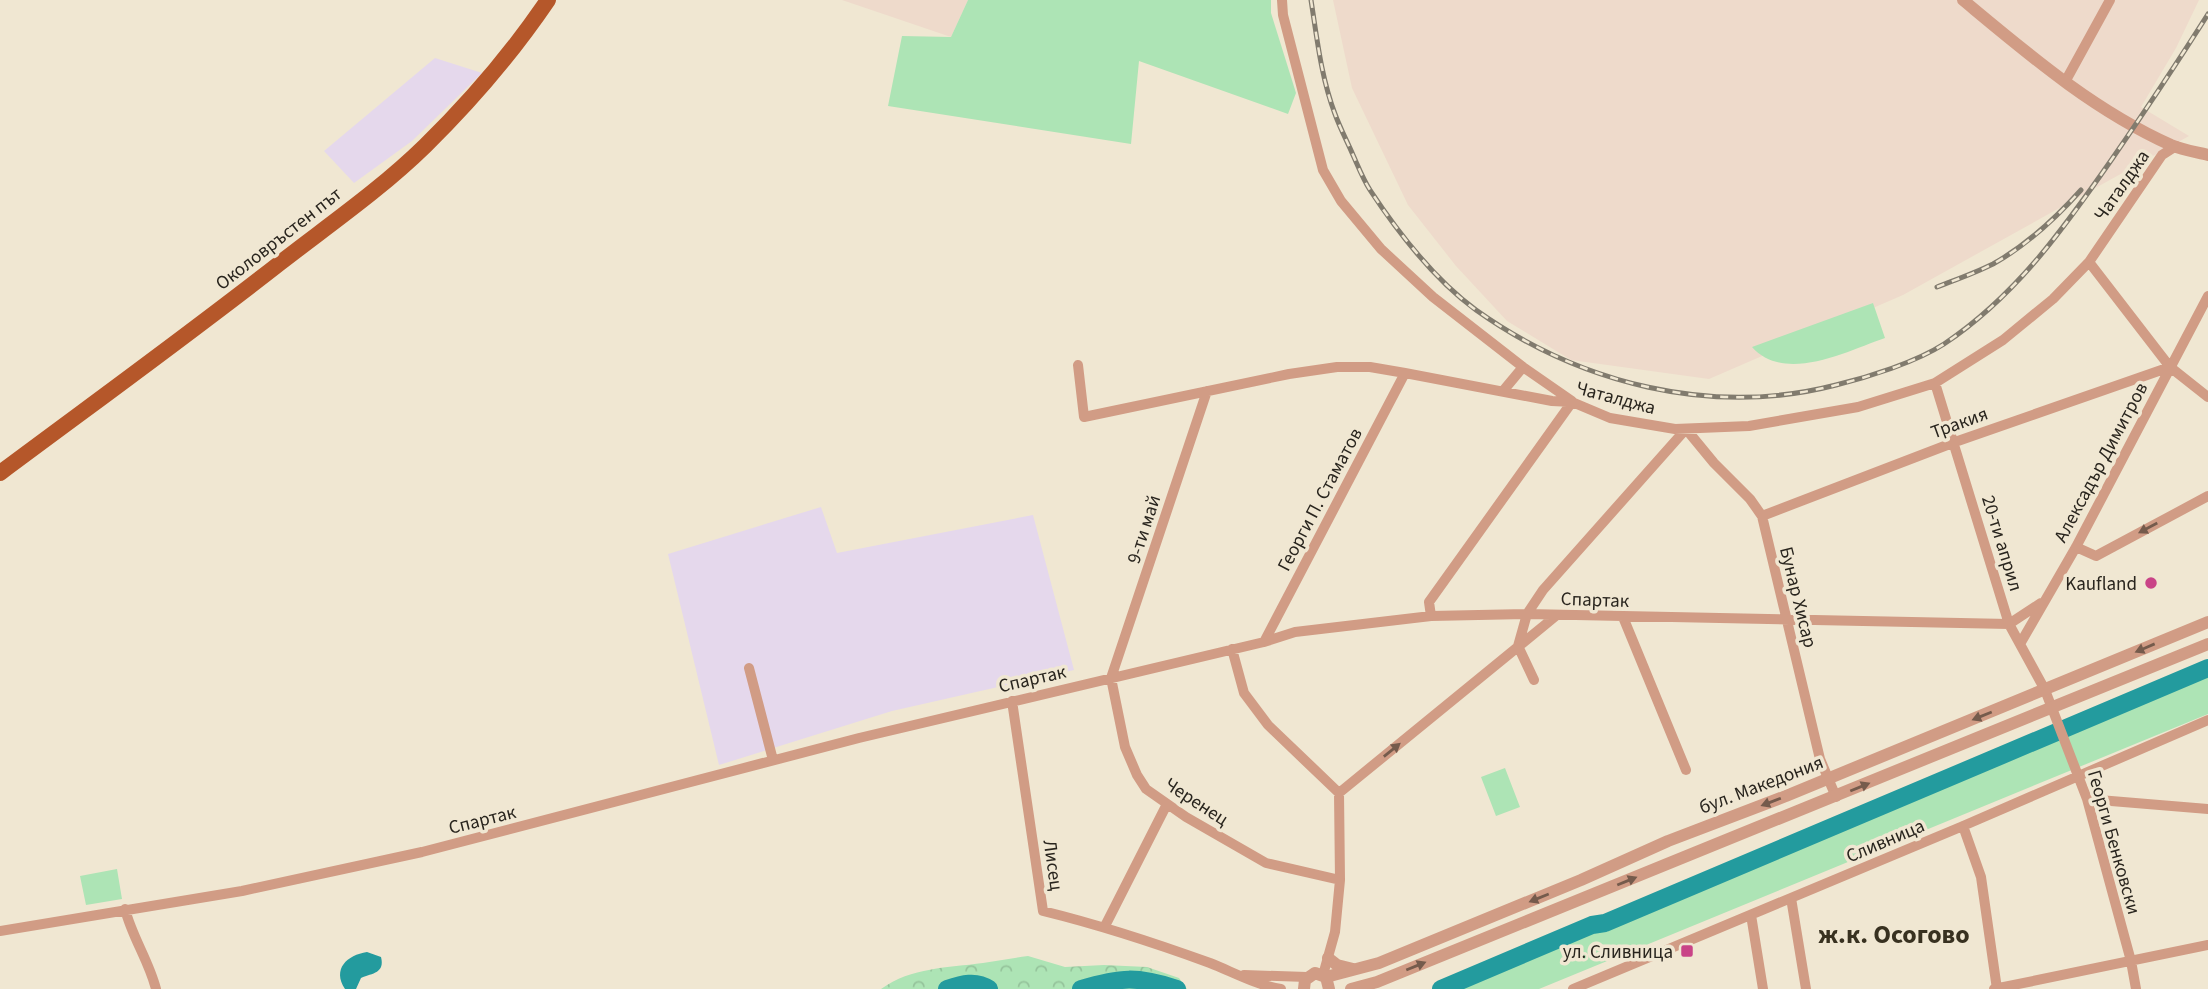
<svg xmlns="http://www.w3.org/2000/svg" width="2208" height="989" viewBox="0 0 2208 989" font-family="'Source Sans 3',sans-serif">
  <defs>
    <pattern id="forest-crowns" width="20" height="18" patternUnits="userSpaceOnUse" patternTransform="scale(1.75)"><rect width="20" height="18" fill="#ade4b5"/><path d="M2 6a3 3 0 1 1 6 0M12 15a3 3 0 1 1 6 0" fill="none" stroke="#95c39b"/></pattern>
  </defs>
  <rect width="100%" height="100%" fill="#f0e7d2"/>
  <path fill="#e5d8ec" d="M435 58 482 73 412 141 354 183 324 151Z
    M821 507 837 553 1033 515 1074 670 892 711 719 765 668 554Z"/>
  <path fill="#eedacb" d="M842 0H968L951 37Z
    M1333 0H2199L2176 48 2141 107 2189 136 1903 295 1709 379 1571 360 1507 321 1456 266 1408 205 1352 88Z"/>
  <path fill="url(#forest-crowns)" d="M1028 956 1065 967 1104 965 1147 967 1179 978 1187 989H881C912 967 947 968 983 963 998 961 1013 958 1028 956Z"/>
  <path fill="#ade4b5" d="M968 0H1271V13L1296 93 1288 114 1139 61 1131 144 888 106 902 36 951 37Z
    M1873 303 1885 338C1847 351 1785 384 1752 347Z
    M2208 668V714L1539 989H1441Z
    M1505 768 1520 807 1496 816 1481 777Z
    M117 869 122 899 86 905 80 876Z"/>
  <path fill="#239b9e" d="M367 952 381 957C385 973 373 973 361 978L356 989H345C332 969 347 955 367 952Z"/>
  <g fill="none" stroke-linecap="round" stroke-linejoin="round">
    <path stroke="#239b9e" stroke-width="18" d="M947 989C962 984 976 980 989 989
      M1081 989C1121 977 1137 976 1177 989
      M1441 989 1592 925 1605 923 2208 668"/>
    <path stroke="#d19c85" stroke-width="10" d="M1282 0 1283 15 1323 170 1341 201 1381 249 1433 297 1523 367 1572 401
      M2065 82 2110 0
      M2089 262 2170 367 2208 397
      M1078 365 1084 417 1289 374 1337 367H1370L1405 373 1552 401 1572 402 1610 418 1675 429 1749 426 1858 407 1935 383 2003 340 2053 299 2089 262 2162 155 2176 146
      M1935 383 2009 624 2045 690 2087 799 2131 961 2136 989
      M1207 391 1111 678 1125 747 1137 775 1146 789 1186 817 1266 863 1340 880
      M1503 391 1523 367
      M1762 516 1955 442 2170 367
      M2076 547 2096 556 2208 496
      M1431 616 1429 602 1572 402
      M1623 617 1686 770
      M2009 624 2041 603
      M1264 642 1405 373
      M2020 644 2076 547 2208 296
      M1518 646 1527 614 1543 590 1686 429 1714 463 1750 499 1762 516 1820 759 1836 797
      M1518 646 1534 680
      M1232 649 1244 693 1268 725 1339 793
      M749 668 773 760
      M1012 701 1043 911C1100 925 1155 943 1210 963 1233 972 1256 985 1281 989
      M1339 793 1557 615
      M2087 799 2208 809
      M1963 826 1981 877 1997 989
      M1791 898 1806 989
      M125 909C132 937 149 961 156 989
      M1751 915 1763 989
      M1105 926 1167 804
      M0 931 242 891 422 852 859 738 1264 642 1295 632 1431 616 1527 614 2009 624
      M1244 975 1307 977
      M1323 975 1335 932 1340 880 1339 793
      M1573 989 1963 826 2208 720
      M1994 989 2208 945"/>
    <path stroke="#d19c85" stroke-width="12" d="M1963 0C2028 54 2093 110 2171 145 2183 150 2196 152 2208 155
      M1328 958 1337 965 1353 969
      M1326 977 1379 963 1581 880 1668 841 1786 796 2208 622
      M1304 989 1305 980 1315 973 1326 977 1329 989
      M1351 989 1377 982 2208 644"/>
    <path stroke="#b5572a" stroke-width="16" d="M0 473C94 403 188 335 280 263 329 225 381 189 425 146 471 101 512 53 548 0"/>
    <g stroke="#817b6e" stroke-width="5">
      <path id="rail" d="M1311 0C1317 38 1321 77 1335 114 1340 128 1347 141 1353 155 1358 166 1363 179 1370 190 1397 231 1435 280 1476 310 1580 384 1712 417 1836 385 1869 377 1916 362 1944 344 2016 296 2064 228 2112 159 2145 111 2177 63 2208 14
        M1937 287C1955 280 1975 273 1993 264 2027 245 2055 219 2081 190"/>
    </g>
    <use href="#rail" stroke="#f0e7d2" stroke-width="2.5" stroke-dasharray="8" stroke-linecap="butt"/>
  </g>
  <defs><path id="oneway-solid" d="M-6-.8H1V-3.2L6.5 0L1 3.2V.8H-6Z" transform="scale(1.75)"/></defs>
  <g fill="#755b4c">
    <use href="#oneway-solid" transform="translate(2148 528) rotate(152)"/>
    <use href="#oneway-solid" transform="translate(2145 648) rotate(157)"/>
    <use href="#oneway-solid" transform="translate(1982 716) rotate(158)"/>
    <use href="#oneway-solid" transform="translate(1392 750) rotate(-39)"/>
    <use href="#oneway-solid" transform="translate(1860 787) rotate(-22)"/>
    <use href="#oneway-solid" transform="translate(1771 802) rotate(159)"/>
    <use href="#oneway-solid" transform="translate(1627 881) rotate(-22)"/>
    <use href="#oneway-solid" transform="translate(1539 898) rotate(158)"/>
    <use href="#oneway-solid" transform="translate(1416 966) rotate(-22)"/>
  </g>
  <g fill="#c94487" stroke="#f0e7d2" stroke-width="2.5">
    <circle cx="2151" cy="583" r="7"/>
    <rect x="1680" y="944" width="14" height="14" rx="3.5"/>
  </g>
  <g text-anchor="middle" stroke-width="7" stroke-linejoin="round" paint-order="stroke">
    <g font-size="19" fill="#29251e" stroke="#f0e7d2">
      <text transform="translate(2121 185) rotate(-55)" y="7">Чаталджа</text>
      <text transform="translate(278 238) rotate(-38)" y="7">Околовръстен път</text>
      <text transform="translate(1616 397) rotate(15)" y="7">Чаталджа</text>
      <text transform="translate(1959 422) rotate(-20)" y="7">Тракия</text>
      <text transform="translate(2100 462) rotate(-62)" y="7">Алексадър Димитров</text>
      <text transform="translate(1319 499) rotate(-62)" y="7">Георги П. Стаматов</text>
      <text transform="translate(1143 529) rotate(-72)" y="7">9-ти май</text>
      <text transform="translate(2003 543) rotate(73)" y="7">20-ти април</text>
      <text transform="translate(1799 597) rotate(76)" y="7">Бунар Хисар</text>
      <text transform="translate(1595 599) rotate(2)" y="7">Спартак</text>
      <text transform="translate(1032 678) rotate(-13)" y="7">Спартак</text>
      <text transform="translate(1761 784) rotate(-21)" y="7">бул. Македония</text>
      <text transform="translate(1197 801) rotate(33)" y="7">Черенец</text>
      <text transform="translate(482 819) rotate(-14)" y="7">Спартак</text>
      <text transform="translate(1885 840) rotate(-23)" y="7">Сливница</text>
      <text transform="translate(2115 842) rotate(74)" y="7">Георги Бенковски</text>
      <text transform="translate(1054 865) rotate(82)" y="7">Лисец</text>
    </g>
    <g font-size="19" fill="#29251e" stroke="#f0e7d2" text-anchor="end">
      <text x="2137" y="590">Kaufland</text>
      <text x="1673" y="958">ул. Сливница</text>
    </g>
    <g font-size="26" font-weight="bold" fill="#383120" stroke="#f0e7d2">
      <text x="1894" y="943">ж.к. Осогово</text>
    </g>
  </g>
</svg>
